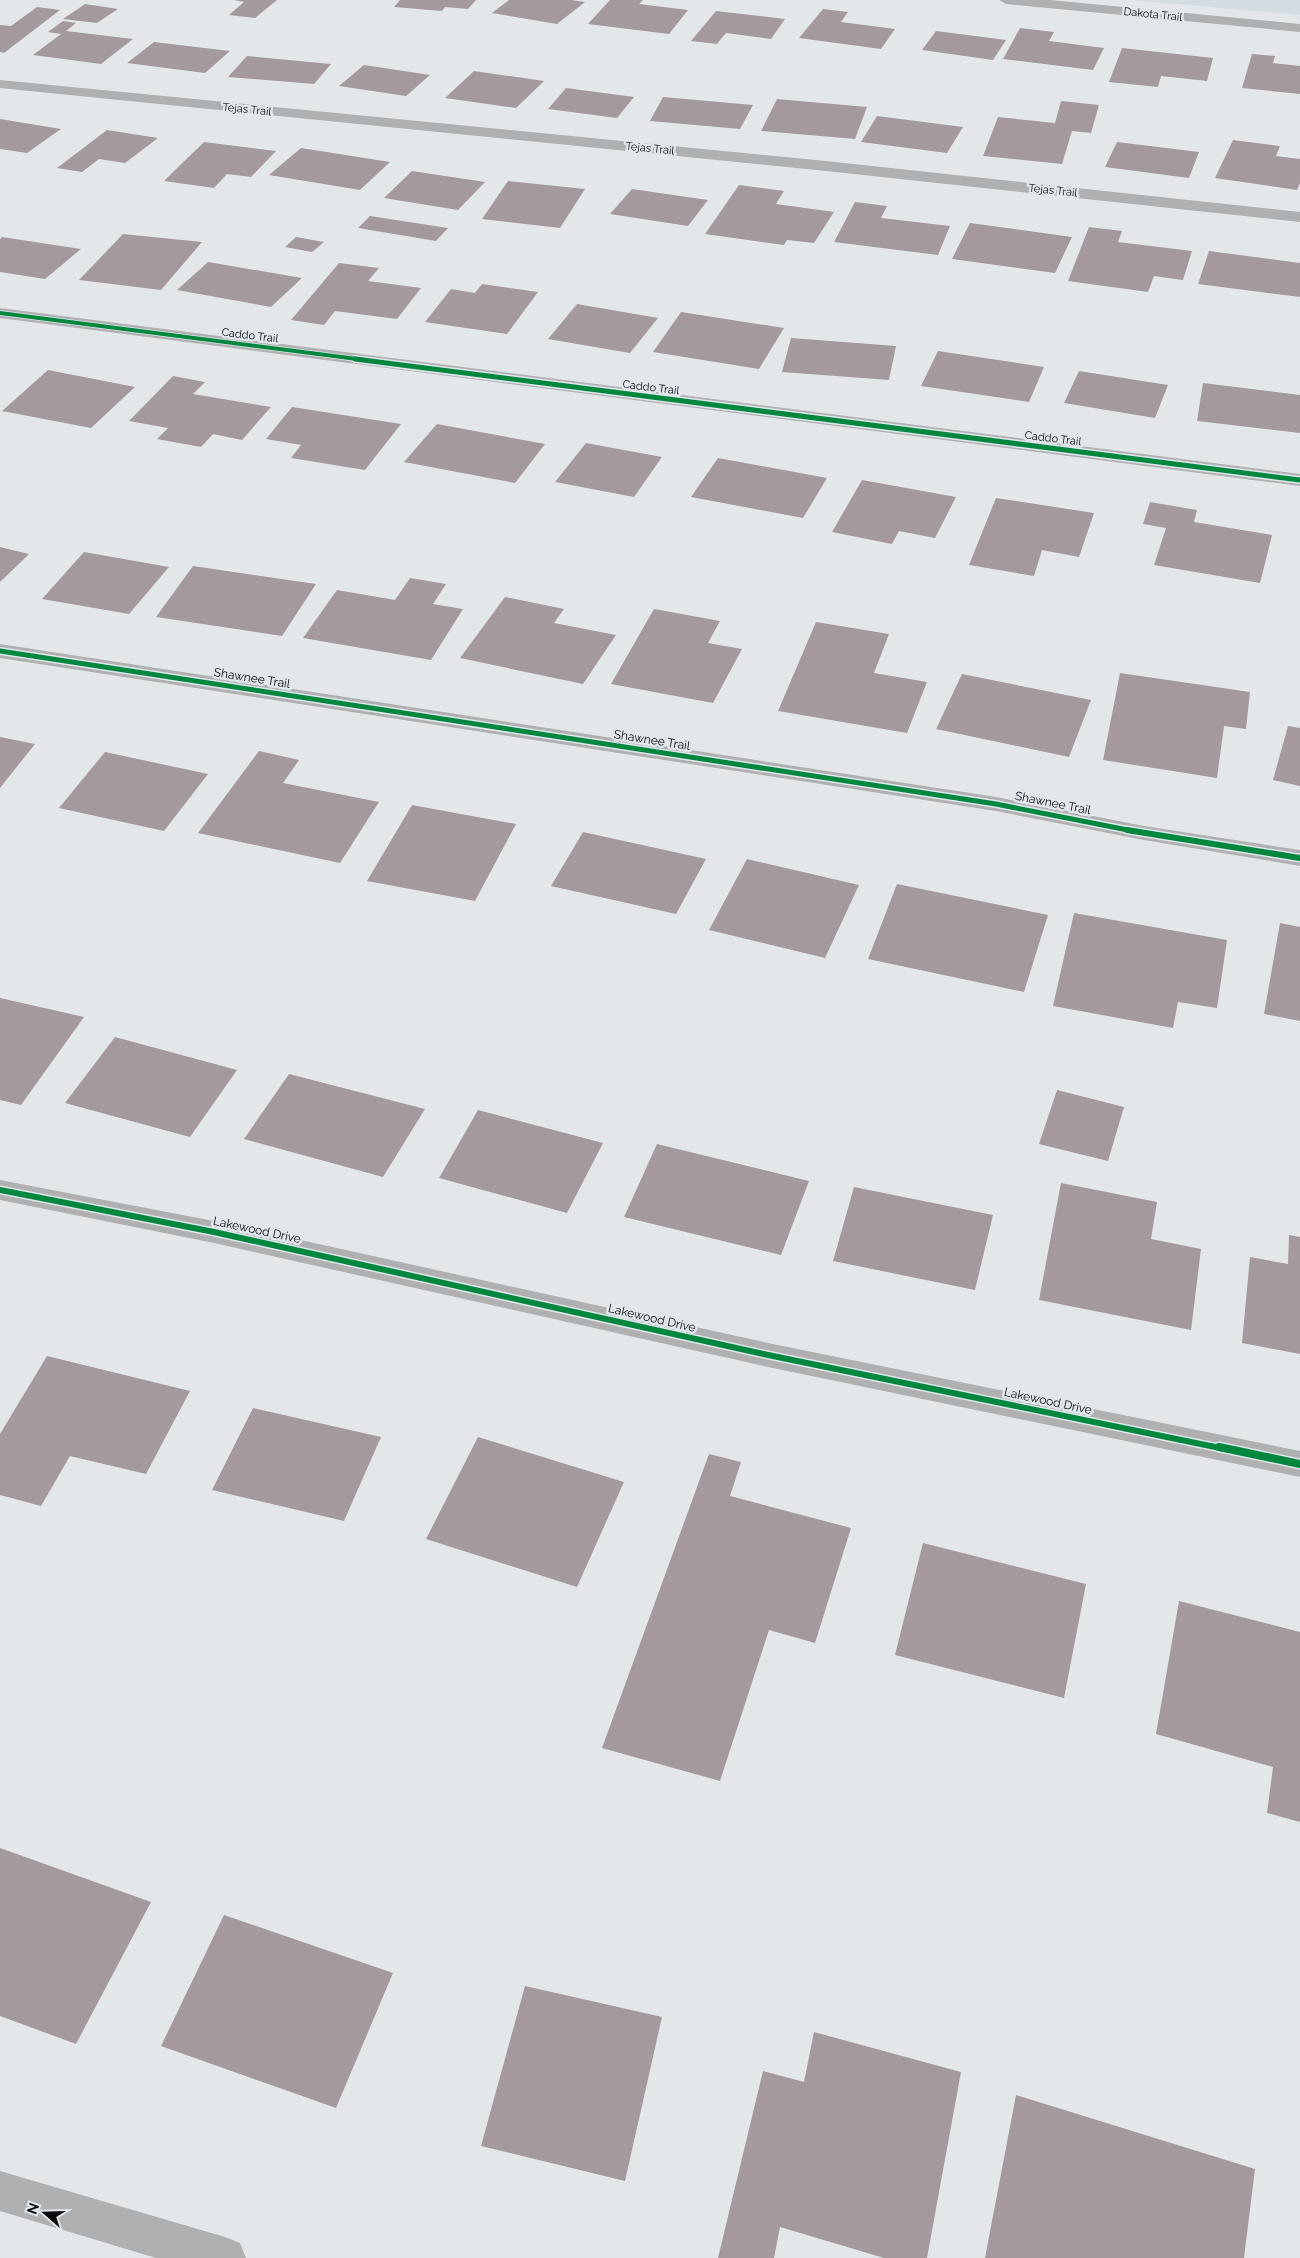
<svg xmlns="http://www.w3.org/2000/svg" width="1300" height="2258" viewBox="0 0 1300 2258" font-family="Raleway,sans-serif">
  <rect width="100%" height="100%" fill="#e4e7ea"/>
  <path fill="#d3dbe3" d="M1132 0H1300V15Z"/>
  <path fill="#a4999f" d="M234 0H277L255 18 229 15 244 2Z
    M400 0H476L468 9 445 7 442 11 394 7Z
    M509 0H571L585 2 557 24 492 13Z
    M610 0H643L639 4 688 10 669 34 588 24Z
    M85 4 118 9 97 23 63 19Z
    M37 7 60 10 4 53 0 52V25L11 26Z
    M823 9 848 12 841 22 895 29 881 49 799 38Z
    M716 11 785 19 771 39 726 33 717 44 691 41Z
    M63 21 76 23 66 31 133 39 101 64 33 55 61 34 48 32Z
    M1020 28 1054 32 1049 41 1104 48 1093 70 1003 59Z
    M936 31 1006 40 993 60 922 50Z
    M154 42 230 51 205 73 127 63Z
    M1122 48 1213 58 1207 81 1161 76 1158 87 1109 82Z
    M1252 54 1275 56 1273 63 1300 66V94L1242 88Z
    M247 56 331 64 314 84 228 77Z
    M364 65 430 75 406 96 339 86Z
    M474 71 544 81 516 108 445 98Z
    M566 88 634 97 617 118 548 109Z
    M663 97 753 105 740 129 650 121Z
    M777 99 867 107 855 139 761 131Z
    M1061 101 1099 105 1091 133 1072 131 1062 164 983 156 998 117 1055 123Z
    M877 116 963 127 947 153 861 142Z
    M0 119 61 129 27 153 0 149Z
    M107 130 158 138 125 163 99 159 82 172 57 168Z
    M1233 140 1280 146 1276 156 1300 159V183L1297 190 1215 178Z
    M204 142 276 151 251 177 227 174 214 188 164 181Z
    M1117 142 1199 152 1189 178 1105 167Z
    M301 148 390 162 360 190 269 175Z
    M412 171 485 182 458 210 384 198Z
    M508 181 585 189 560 228 482 219Z
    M739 185 784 191 776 204 834 212 814 243 787 240 784 245 705 234Z
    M632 189 708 200 688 226 610 214Z
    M855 202 887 206 881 218 950 226 938 255 834 242Z
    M370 216 448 228 436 241 358 228Z
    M970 223 1072 237 1055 273 952 259Z
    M1089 227 1122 231 1118 242 1192 251 1183 280 1154 276 1148 292 1068 281Z
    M123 234 202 242 161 290 79 280Z
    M2 237 81 249 45 279 0 272V239Z
    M296 237 324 242 312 252 285 247Z
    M1209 251 1300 263V297L1198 284Z
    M208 262 302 278 271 307 177 290Z
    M339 263 379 268 368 281 421 288 397 319 335 311 324 325 291 320Z
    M482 284 538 292 507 334 425 322 451 289 475 293Z
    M577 304 658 318 630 353 548 339Z
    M681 312 784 328 759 369 653 352Z
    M791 338 896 346 889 380 782 372Z
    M938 351 1044 367 1029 402 921 386Z
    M48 370 135 387 91 428 2 411Z
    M1079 371 1168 385 1155 418 1064 403Z
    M173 376 205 382 193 394 271 407 242 440 213 434 201 447 157 439 168 428 129 421Z
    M1203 383 1300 395V433L1197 421Z
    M292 407 401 424 365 470 291 458 301 445 266 439Z
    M437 424 545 444 515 483 404 462Z
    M586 443 662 457 634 497 555 482Z
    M718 458 827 478 803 518 691 497Z
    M862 480 956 497 935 538 899 531 892 544 832 532Z
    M996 498 1094 513 1079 557 1042 550 1034 576 969 565Z
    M1150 502 1197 510 1194 522 1272 535 1260 583 1154 565 1166 528 1143 524Z
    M0 547 29 554 0 582Z
    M84 552 169 567 129 614 42 599Z
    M193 566 316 584 282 636 156 617Z
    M410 578 446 584 433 604 463 609 431 660 303 638 337 590 395 600Z
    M505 597 564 609 554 623 616 635 583 684 460 658Z
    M654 609 720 621 708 643 742 649 713 703 611 684Z
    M816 622 889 634 874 673 927 682 907 733 778 711Z
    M1120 673 1250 692 1246 729 1224 726 1217 778 1103 760Z
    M962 674 1091 700 1069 757 936 729Z
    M1288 726 1300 728V786L1273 780Z
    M0 737 35 744 0 788Z
    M259 751 299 760 283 783 379 802 340 863 198 833Z
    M105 752 208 774 164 831 59 808Z
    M412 805 516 824 475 901 367 881Z
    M583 832 706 859 676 914 551 886Z
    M747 859 859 885 825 958 709 930Z
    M897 884 1048 915 1024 992 868 959Z
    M1074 913 1227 940 1217 1008 1178 1002 1173 1028 1053 1006Z
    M1280 923 1300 927V1021L1264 1014Z
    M0 998 84 1017 21 1105 0 1100Z
    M115 1037 237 1070 190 1137 65 1103Z
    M289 1074 425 1109 383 1177 244 1139Z
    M1057 1090 1124 1107 1108 1161 1039 1144Z
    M478 1110 603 1143 567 1213 439 1178Z
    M657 1144 809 1181 781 1255 624 1217Z
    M1061 1183 1157 1202 1151 1239 1201 1249 1191 1330 1039 1300Z
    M854 1187 993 1215 975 1290 833 1261Z
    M1289 1235 1300 1237V1354L1242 1343 1250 1257 1288 1264Z
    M47 1356 190 1391 146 1474 70 1456 41 1506 0 1495V1434Z
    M253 1408 381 1437 344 1521 212 1490Z
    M478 1437 624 1482 577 1587 426 1539Z
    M709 1454 741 1462 730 1496 851 1528 815 1643 769 1630 720 1781 602 1748Z
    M923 1543 1086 1584 1064 1698 895 1655Z
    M1179 1601 1300 1632V1822L1267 1813 1273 1767 1156 1734Z
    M0 1848 151 1902 76 2044 0 2016Z
    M224 1915 393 1973 336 2108 161 2046Z
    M525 1986 662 2017 625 2181 481 2146Z
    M814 2032 961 2072 927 2258H884L780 2227 774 2258H718L763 2071 804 2082Z
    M1016 2095 1255 2169 1244 2258H985Z"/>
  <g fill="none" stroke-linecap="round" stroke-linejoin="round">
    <path fill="#afb0af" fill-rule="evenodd" d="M999 0H1050L1300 24V32L1006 4Z
      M0 80 826 161 1300 212V222L826 171 0 88Z
      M0 308 1300 474V486L0 318Z
      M0 644 996 797 1144 826 1300 850V866L1144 840 996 811 0 658Z
      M0 1180 214 1221 768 1343 1300 1451V1477L768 1367 214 1243 0 1200Z
      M0 2171 225 2237 240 2243 246 2258H156L0 2211Z"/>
    <g stroke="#e1e7ed" stroke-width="5.5">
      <path id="cycleway-far3" d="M0 313 365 360"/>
    </g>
    <g stroke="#e1e7ed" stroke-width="8">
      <path id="cycleway-far2" d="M355 359 1300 480
        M0 651 996 804 1133 831"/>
    </g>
    <g stroke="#e1e7ed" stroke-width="9">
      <path id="cycleway-far1" d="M1127 830 1300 858
        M0 1190 214 1232 768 1355 1225 1449"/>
    </g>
    <g stroke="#e1e7ed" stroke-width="11">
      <path id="cycleway" d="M1219 1447 1300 1464"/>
    </g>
    <use href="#cycleway-far3" stroke="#00873e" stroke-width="4"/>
    <use href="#cycleway-far2" stroke="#00873e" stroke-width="5"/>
    <use href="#cycleway-far1" stroke="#00873e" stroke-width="6"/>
    <use href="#cycleway" stroke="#00873e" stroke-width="8"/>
  </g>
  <g text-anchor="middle" stroke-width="5" stroke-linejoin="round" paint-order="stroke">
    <g font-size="11" fill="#0a0c0e" stroke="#e1e7ed">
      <text transform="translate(1153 14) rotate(6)" y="4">Dakota Trail</text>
      <text transform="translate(247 109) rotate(6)" y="4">Tejas Trail</text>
      <text transform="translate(650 148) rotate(6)" y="4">Tejas Trail</text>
      <text transform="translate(1053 190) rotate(6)" y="4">Tejas Trail</text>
      <text transform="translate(250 335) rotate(7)" y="4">Caddo Trail</text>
      <text transform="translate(651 387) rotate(7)" y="4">Caddo Trail</text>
      <text transform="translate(1053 438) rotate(7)" y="4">Caddo Trail</text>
    </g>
    <g font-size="12" fill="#0a0c0e" stroke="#e1e7ed">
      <text transform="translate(252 678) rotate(9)" y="4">Shawnee Trail</text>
      <text transform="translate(652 740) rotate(9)" y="4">Shawnee Trail</text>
      <text transform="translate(1053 803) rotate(11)" y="4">Shawnee Trail</text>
      <text transform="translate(257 1230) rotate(12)" y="4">Lakewood Drive</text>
      <text transform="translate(652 1318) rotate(13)" y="4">Lakewood Drive</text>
      <text transform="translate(1048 1401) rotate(12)" y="4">Lakewood Drive</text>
    </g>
  </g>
  <g transform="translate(45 2213) rotate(290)" stroke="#e1e7ed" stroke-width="4" paint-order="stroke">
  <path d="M0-4L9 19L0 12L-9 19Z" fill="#0a0c0e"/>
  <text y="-8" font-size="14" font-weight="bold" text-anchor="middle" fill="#0a0c0e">N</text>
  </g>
</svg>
